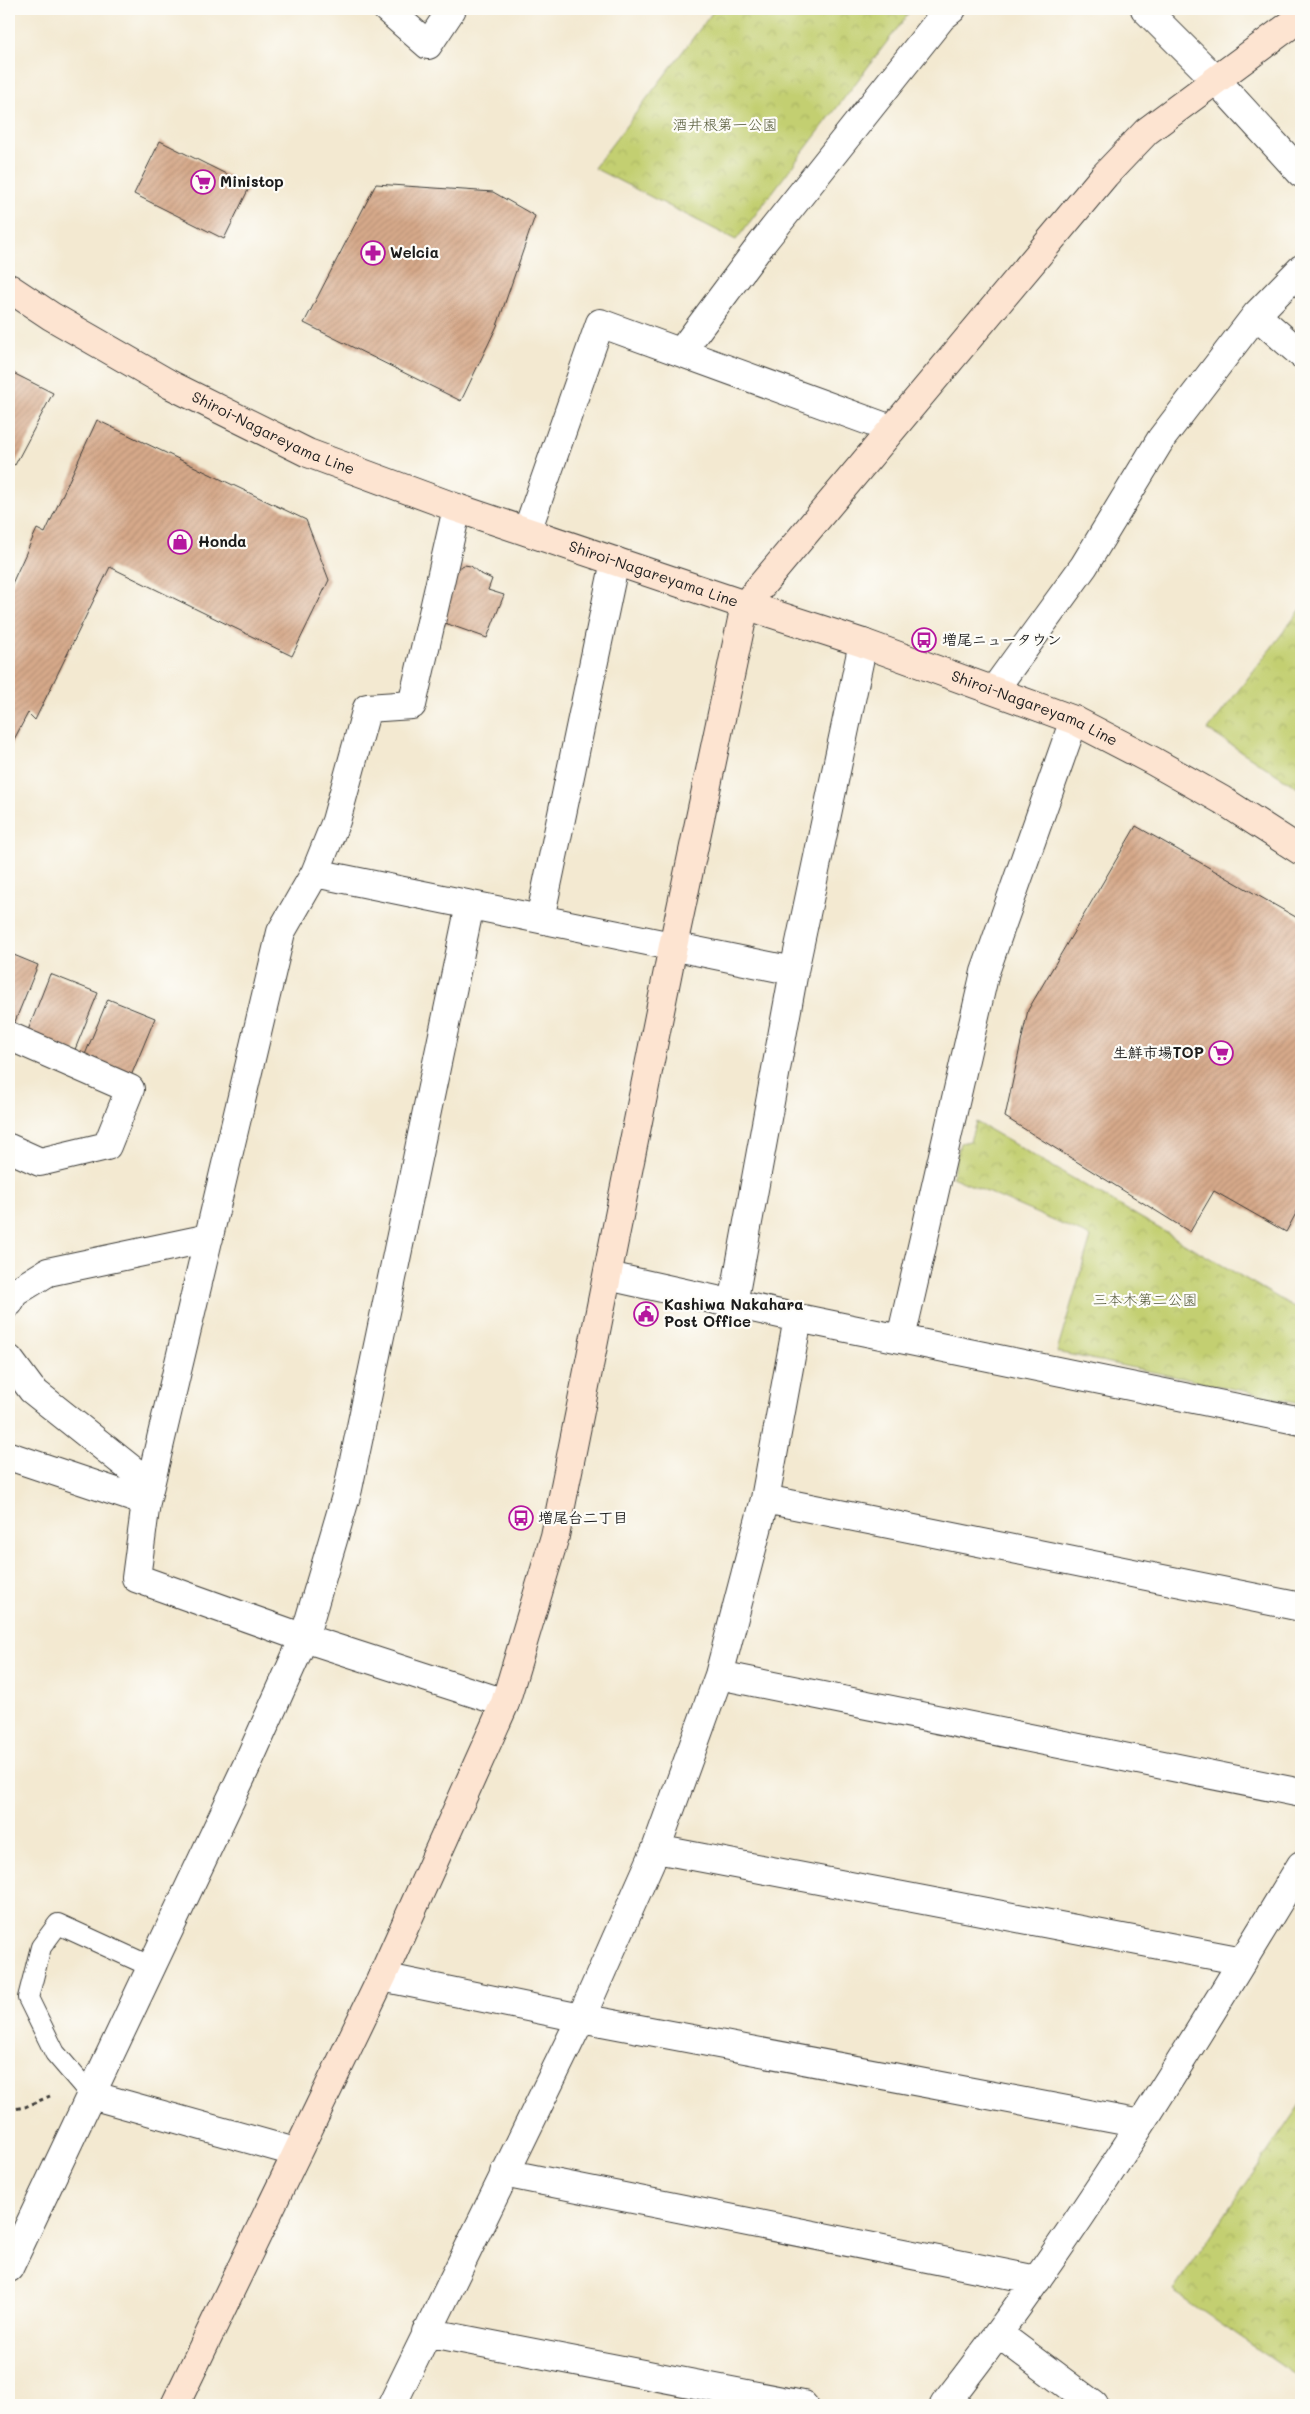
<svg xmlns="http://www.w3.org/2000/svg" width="1310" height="2414" viewBox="0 0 1310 2414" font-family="Mali,'Klee One',sans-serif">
  <defs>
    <pattern id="park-crowns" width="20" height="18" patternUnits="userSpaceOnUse" patternTransform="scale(1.25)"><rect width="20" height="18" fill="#c3cf71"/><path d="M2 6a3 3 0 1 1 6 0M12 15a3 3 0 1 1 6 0" fill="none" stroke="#a7b161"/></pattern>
    <pattern id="building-hatch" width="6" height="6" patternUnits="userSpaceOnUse" patternTransform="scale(1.25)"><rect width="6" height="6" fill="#d6a98a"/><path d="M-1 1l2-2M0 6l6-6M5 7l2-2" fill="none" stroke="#b79176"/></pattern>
  </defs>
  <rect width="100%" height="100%" fill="#fdfcf7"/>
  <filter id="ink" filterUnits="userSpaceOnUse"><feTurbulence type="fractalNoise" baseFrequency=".02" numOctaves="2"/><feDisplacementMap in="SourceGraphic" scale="10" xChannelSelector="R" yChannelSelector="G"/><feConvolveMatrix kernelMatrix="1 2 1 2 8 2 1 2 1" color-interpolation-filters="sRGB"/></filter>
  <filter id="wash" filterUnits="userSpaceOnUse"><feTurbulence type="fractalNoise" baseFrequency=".0096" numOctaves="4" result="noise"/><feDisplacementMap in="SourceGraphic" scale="20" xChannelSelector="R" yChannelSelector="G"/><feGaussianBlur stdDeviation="1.12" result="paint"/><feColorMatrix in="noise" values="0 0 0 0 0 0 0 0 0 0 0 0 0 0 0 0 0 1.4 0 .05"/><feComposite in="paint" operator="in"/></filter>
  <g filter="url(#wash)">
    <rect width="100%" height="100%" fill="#f3e9d1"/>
    <path fill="url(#park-crowns)" stroke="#707646" d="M715 9H912L736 240 594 168Z
      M1301 609V790L1208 730Z
      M976 1122 1301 1311V1403L1057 1352 1091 1237 952 1177 960 1143 970 1141Z
      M1301 2103V2379L1173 2291Z"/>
    <g id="blocks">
      <path fill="url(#building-hatch)" d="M160 141 250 186 224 239 134 194Z
        M376 184 493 192 535 216 497 326 461 401 304 323Z
        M9 371 53 393 15 465 9 462Z
        M97 420 306 520 329 580 292 656 110 567 35 720 28 713 9 749V590L37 529 45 533Z
        M464 565 471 566 479 573 492 579 488 590 504 595 487 638 442 622 458 568Z
        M1136 826 1301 920V1204L1286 1232 1214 1191 1190 1232 1005 1117 1028 1010Z
        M9 953 38 965 14 1024 9 1022Z
        M50 974 98 993 74 1052 27 1033Z
        M108 999 155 1018 131 1076 84 1057Z"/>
    </g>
  </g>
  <g filter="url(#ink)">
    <use href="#blocks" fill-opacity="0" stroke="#3c3b37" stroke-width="1"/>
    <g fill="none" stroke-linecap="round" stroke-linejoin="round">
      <g stroke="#3c3b37" stroke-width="22">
        <path id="lane" d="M91 2095 55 2053 28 1998 41 1947 58 1924 152 1967"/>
      </g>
      <g stroke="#3c3b37" stroke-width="30">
        <path id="street" d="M387 9 428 45 452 9
          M1145 9 1215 79 1301 173
          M1256 315 1301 354
          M681 352 763 242 942 17 952 9
          M457 508 412 705 367 708 336 821 315 873 281 932 146 1502 136 1578 304 1638 505 1703
          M527 531 600 323 891 429
          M994 690 1084 566 1161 439 1256 315 1301 269
          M315 873 794 971
          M540 919 615 561
          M9 1036 130 1089 107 1146 40 1162 9 1148
          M608 1276 798 1318 1301 1421
          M9 1303 14 1293 48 1272 209 1238
          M733 1304 794 971 863 643
          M901 1338 985 972 1074 720
          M9 1359 32 1390 150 1484
          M9 1456 146 1502
          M765 1499 1301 1607
          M719 1675 1301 1793
          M656 1849 1243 1961
          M382 1977 581 2018 1141 2124
          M91 2095 295 2152
          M504 2173 1037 2280
          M9 2268 246 1767 304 1638 348 1489 470 905
          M426 2332 803 2405
          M999 2334 1094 2405
          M392 2405 581 2018 656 1849 719 1675 765 1499 798 1318
          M944 2405C1077 2235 1189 2050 1301 1865"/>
      </g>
      <g stroke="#3c3b37" stroke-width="30">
        <g id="secondary">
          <path id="s1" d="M9 288 51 316 171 385 308 453 457 508 745 605 863 643 1074 720 1153 761 1222 800 1301 851"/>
          <path d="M175 2405 382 1977 505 1703 555 1536 673 946 745 605 1105 175 1147 131 1301 17"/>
        </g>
      </g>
      <path stroke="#3c3b37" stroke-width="3" stroke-dasharray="4 4" stroke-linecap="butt" d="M9 2110 25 2107 50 2096"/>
      <use href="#lane" stroke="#fff" stroke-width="20"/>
      <use href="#street" stroke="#fff" stroke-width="28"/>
      <use href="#secondary" stroke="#fde4d1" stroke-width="28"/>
    </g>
  </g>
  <defs>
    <g id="supermarket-ring" transform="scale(1.25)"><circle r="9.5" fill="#fdfcf7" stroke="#b5179e" stroke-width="1.5"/><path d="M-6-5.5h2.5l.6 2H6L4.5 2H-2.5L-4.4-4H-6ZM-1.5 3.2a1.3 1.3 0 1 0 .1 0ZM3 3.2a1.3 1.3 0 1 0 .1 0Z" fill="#b5179e"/></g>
    <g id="pharmacy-ring" transform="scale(1.25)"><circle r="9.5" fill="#fdfcf7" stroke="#b5179e" stroke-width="1.5"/><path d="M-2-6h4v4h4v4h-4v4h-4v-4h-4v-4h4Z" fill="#b5179e"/></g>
    <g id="shop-ring" transform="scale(1.25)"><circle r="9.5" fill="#fdfcf7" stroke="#b5179e" stroke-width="1.5"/><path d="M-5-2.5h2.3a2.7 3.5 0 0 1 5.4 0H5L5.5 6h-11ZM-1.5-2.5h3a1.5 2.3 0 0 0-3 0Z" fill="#b5179e"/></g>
    <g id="bus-ring" transform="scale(1.25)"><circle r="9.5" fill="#fdfcf7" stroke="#b5179e" stroke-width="1.5"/><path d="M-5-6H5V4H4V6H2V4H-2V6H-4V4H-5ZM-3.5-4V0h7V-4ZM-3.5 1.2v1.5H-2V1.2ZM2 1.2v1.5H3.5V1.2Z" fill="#b5179e"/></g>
    <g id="civic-ring" transform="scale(1.25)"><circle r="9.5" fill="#fdfcf7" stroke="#b5179e" stroke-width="1.5"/><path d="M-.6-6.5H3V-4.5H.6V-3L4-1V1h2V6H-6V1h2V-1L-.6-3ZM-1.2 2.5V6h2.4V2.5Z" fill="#b5179e"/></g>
  </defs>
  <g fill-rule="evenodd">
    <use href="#supermarket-ring" x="203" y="182"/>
    <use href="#pharmacy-ring" x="373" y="253"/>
    <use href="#shop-ring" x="180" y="542"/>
    <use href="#bus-ring" x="924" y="640"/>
    <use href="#supermarket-ring" x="1221" y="1053"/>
    <use href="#civic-ring" x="646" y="1314"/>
    <use href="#bus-ring" x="521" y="1518"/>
  </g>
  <g text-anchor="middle" stroke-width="4.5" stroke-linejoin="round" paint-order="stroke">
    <g font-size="15" fill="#565b3a" stroke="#fdfcf7">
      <text x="725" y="130">酒井根第一公園</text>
      <text x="1145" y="1305">三本木第二公園</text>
    </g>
    <g font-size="15" font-weight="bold" fill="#1c1c1c" stroke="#fdfcf7" text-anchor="start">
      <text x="220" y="187">Ministop</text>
      <text x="390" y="258">Welcia</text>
      <text x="198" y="547">Honda</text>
      <text x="942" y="645">増尾ニュータウン</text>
      <text x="1204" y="1058" text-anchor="end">生鮮市場TOP</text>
      <text x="664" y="1310">Kashiwa Nakahara<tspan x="664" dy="17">Post Office</tspan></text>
      <text x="538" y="1523">増尾台二丁目</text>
    </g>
    <g font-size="15" fill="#1c1c1c" stroke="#fdfcf7">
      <text dy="5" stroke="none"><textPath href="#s1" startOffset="302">Shiroi-Nagareyama Line</textPath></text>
      <text dy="5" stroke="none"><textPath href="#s1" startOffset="708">Shiroi-Nagareyama Line</textPath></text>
      <text dy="5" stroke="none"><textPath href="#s1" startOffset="1112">Shiroi-Nagareyama Line</textPath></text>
    </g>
  </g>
  <rect width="1310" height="2414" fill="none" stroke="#fdfcf7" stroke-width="30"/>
</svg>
